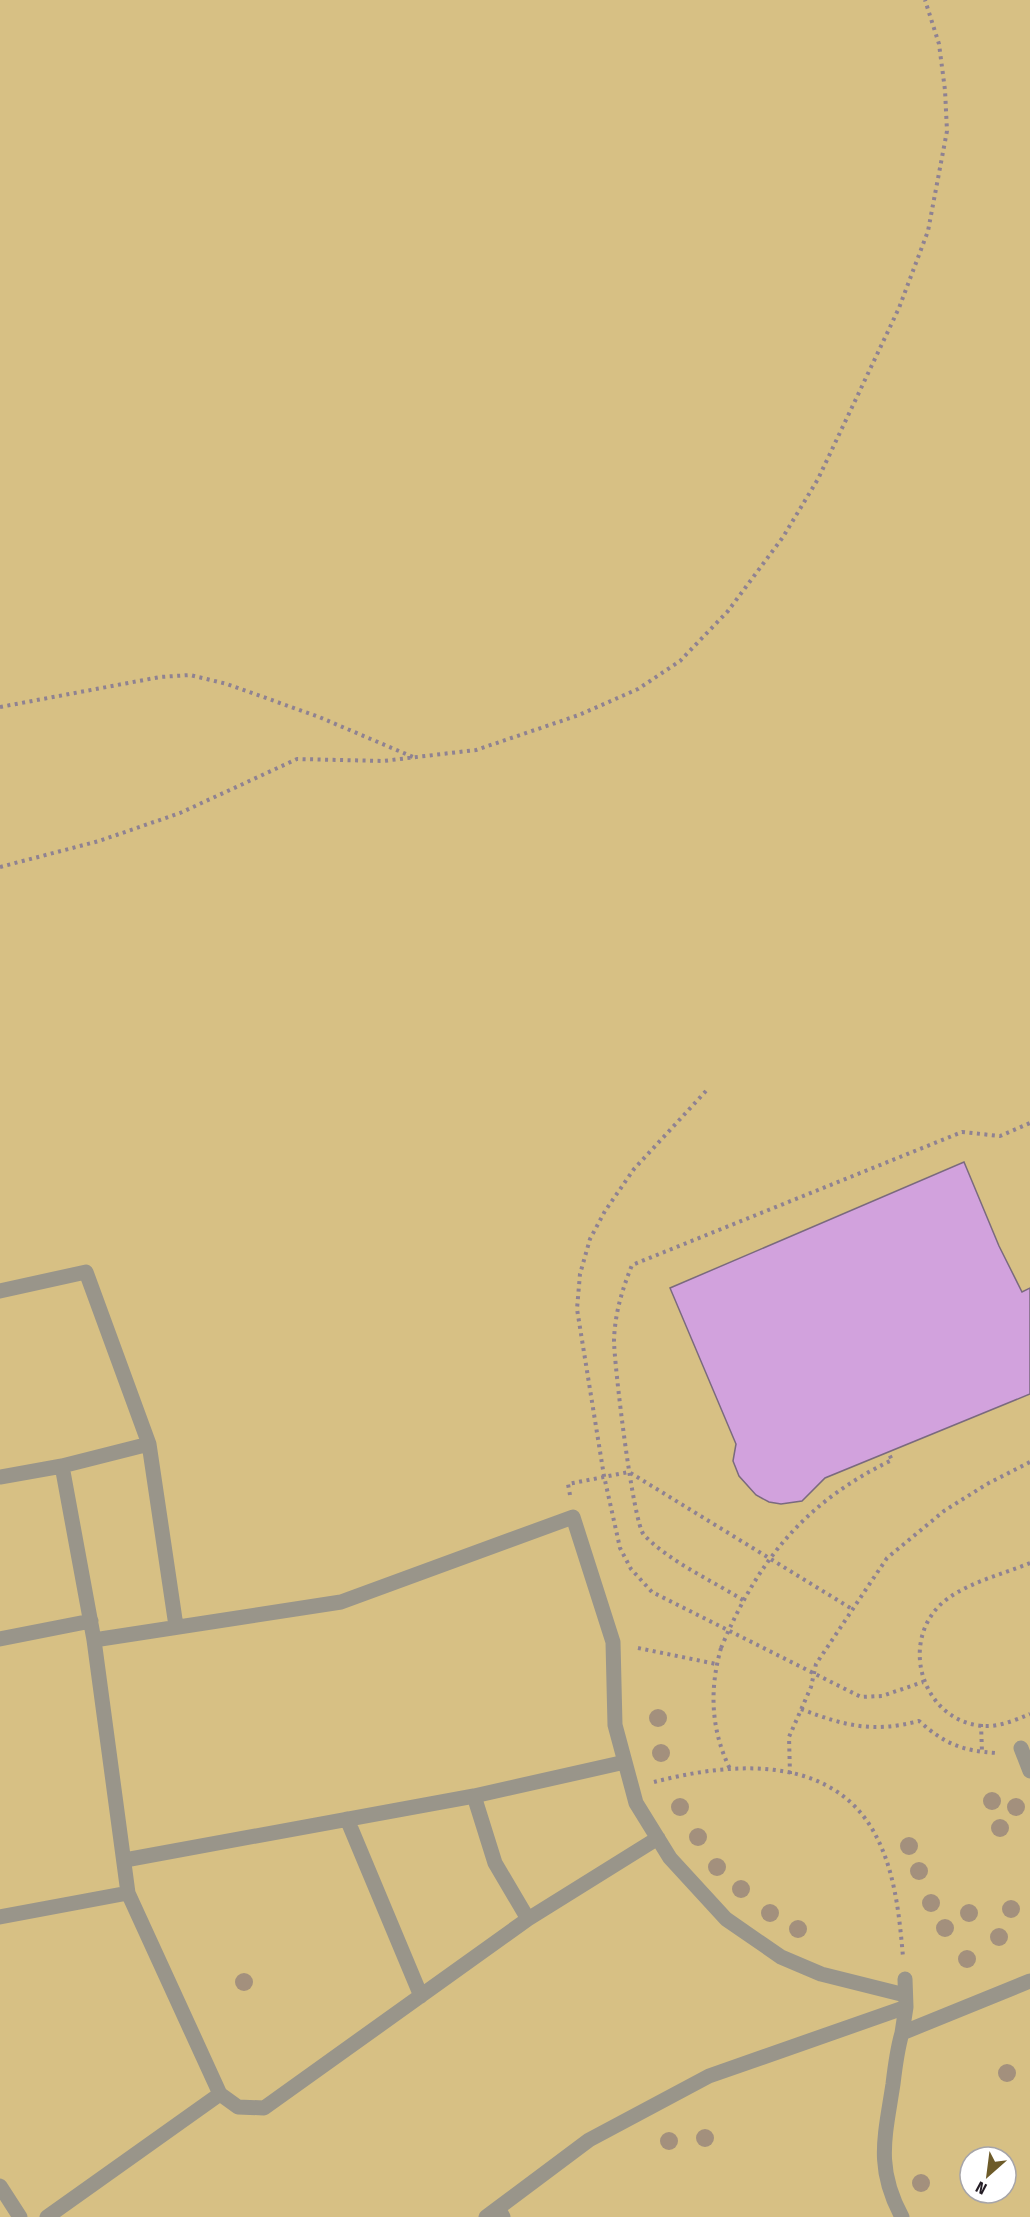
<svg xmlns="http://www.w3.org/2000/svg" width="1030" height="2217" viewBox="0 0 1030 2217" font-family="'Fira Sans Condensed',sans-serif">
  <rect width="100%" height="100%" fill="#ecdaf1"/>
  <path fill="#d7c084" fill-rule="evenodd" d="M0 0H1030V2217H0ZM970 2157H1006V2193H970Z"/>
  <path fill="#d2a2dd" stroke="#7a6a7e" stroke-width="1.5" d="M964 1162 999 1246 1022 1292 1030 1288V1394L825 1478 802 1501 781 1504 769 1502 756 1495 739 1476 733 1461 736 1444 670 1288Z"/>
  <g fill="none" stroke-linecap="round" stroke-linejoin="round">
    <path stroke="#8f8292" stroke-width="4" stroke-dasharray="3 4.5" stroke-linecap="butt" d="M0 707 160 677 190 675 227 684 319 717 413 757
      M0 867 99 841 180 813 297 759 383 761 476 750 579 715 638 689 680 661 728 611 783 537 818 479 899 308 928 231 947 131 945 90 939 44 925 0
      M706 1091 634 1169 605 1211 590 1239 580 1274 577 1309 604 1476 620 1548 631 1569 652 1592 861 1697 882 1696 923 1682
      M570 1495 568 1484 629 1472 852 1609
      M1030 1563C1001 1575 961 1584 939 1606 897 1650 928 1728 990 1726 1004 1725 1018 1719 1030 1714
      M743 1600C711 1580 670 1562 644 1535 633 1524 614 1363 614 1340 615 1313 622 1290 632 1265L962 1132 1000 1136 1030 1123
      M638 1648 716 1664
      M721 1648C709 1690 711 1730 730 1769
      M801 1709C845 1726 873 1733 919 1721 945 1744 962 1751 997 1753
      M981 1724 982 1752
      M790 1774 789 1737 811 1687 816 1664 887 1558 944 1511 987 1484 1030 1462
      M654 1782C723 1764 819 1753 867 1821 894 1860 899 1911 903 1957"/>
    <path stroke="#99958a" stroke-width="15" d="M0 1291 86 1272 149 1444 176 1626
      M62 1466 94 1640 128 1893 220 2094
      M0 1477 62 1466 149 1444
      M0 1639 91 1621
      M94 1640 341 1602 573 1517 613 1642 615 1725 632 1788 636 1803 670 1858 726 1919 781 1957 821 1974 905 1995
      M1021 1748 1030 1771
      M474 1796 625 1762
      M347 1819 421 1996
      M0 1917 128 1893
      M528 1919 658 1838
      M905 1979 906 2007 902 2033 1030 1981
      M902 2033C897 2050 895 2067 893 2084 885 2137 875 2167 902 2217
      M0 2186 20 2217
      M498 2208 589 2140 709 2076 906 2007
      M47 2217 220 2094 238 2107 264 2108 528 1919 495 1863 474 1796 125 1860
      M486 2217 498 2208 503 2217"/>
    <path stroke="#8f8292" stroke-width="4" stroke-dasharray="3 4.5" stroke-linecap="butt" d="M721 1648C758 1560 805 1502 892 1460L888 1452"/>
  </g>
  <g fill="#a3907d">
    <circle cx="658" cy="1718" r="9"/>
    <circle cx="661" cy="1753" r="9"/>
    <circle cx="992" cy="1801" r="9"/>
    <circle cx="680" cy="1807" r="9"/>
    <circle cx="1016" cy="1807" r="9"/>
    <circle cx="1000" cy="1828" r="9"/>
    <circle cx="698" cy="1837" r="9"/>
    <circle cx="909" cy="1846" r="9"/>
    <circle cx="717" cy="1867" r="9"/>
    <circle cx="919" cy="1871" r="9"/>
    <circle cx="741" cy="1889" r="9"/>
    <circle cx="931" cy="1903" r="9"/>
    <circle cx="1011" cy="1909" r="9"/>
    <circle cx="770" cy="1913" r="9"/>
    <circle cx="969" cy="1913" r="9"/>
    <circle cx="945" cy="1928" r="9"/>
    <circle cx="798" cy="1929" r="9"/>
    <circle cx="999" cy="1937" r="9"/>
    <circle cx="967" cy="1959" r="9"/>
    <circle cx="244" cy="1982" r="9"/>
    <circle cx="1007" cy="2073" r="9"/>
    <circle cx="705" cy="2138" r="9"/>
    <circle cx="669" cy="2141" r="9"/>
    <circle cx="921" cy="2183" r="9"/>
  </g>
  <g transform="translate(988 2175) rotate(208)"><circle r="28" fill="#ffffff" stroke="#a7a5a8" stroke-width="1.5"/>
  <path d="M0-4.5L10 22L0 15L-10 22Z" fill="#6d5b29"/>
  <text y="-9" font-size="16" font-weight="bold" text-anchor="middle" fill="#241d25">N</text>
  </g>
</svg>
